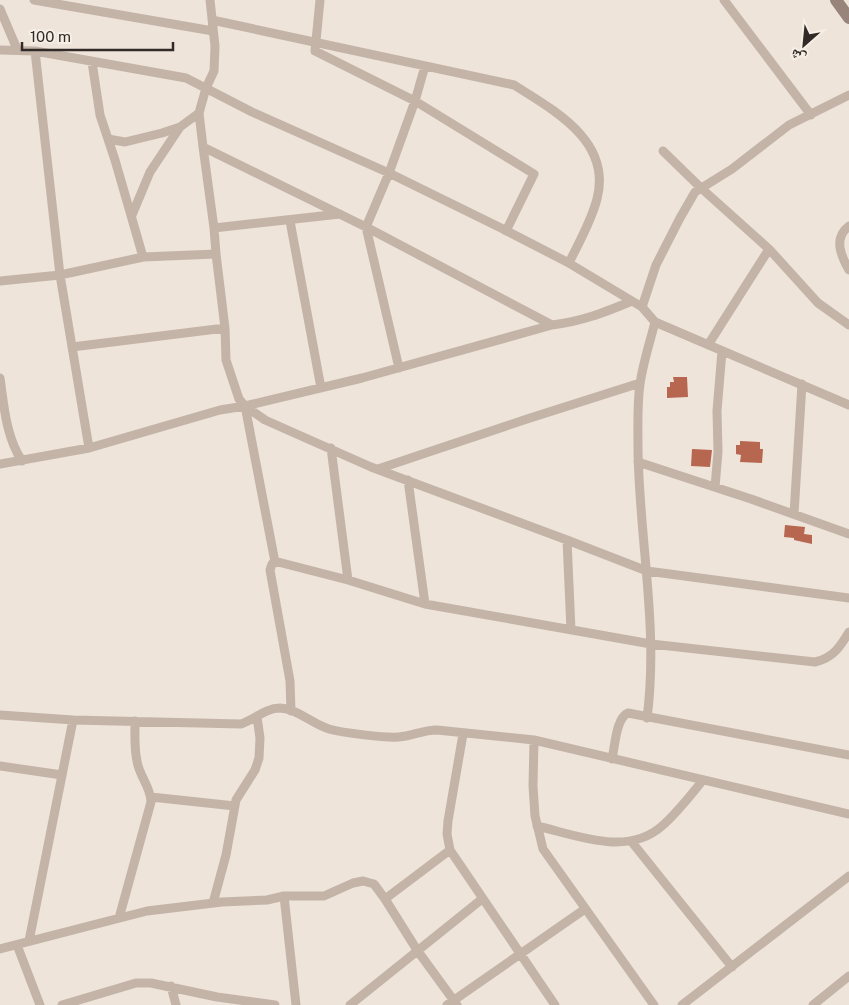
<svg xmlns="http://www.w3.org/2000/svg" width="849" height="1005" viewBox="0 0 849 1005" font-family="'Public Sans','Noto Naskh Arabic',sans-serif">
  <rect width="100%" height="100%" fill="#eee4da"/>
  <path fill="#b7664f" d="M673 377H687L688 397 667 398V387H670V382H674Z
    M740 441 760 442V449H763L762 463 740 462 741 455 736 454V445H740Z
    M692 449 712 450 710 467 691 466Z
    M785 525 805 527 804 534 812 535V544L794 540V538L784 537Z"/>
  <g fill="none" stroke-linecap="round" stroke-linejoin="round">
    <path stroke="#c4b4a8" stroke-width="9" d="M34 0 213 31
      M210 0 215 46 214 71 206 88 199 113 203 147 366 227 552 325
      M320 0 315 51 415 101 534 174 506 231
      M724 0 811 115
      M0 9 17 49
      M212 20 514 85C555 111 612 141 597 199 591 222 579 242 569 263
      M0 50 35 51 186 78 252 112 389 173 501 228 567 262 632 301
      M35 51 60 275 89 448
      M92 62 100 115 115 160 143 257
      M108 139 125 142 162 133 180 127 199 113
      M663 151 701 188 769 249 818 303 849 325
      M132 215 150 172 180 127
      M290 221 321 388
      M849 226C833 238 841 256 849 270
      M214 228 340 214
      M216 254 225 328 226 360 239 399 245 406 275 562
      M0 281 60 275 143 257 216 254 214 228 203 147
      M642 307 656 265 680 218 695 192 732 169 789 125 849 95
      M708 345 769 249
      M72 347 225 328
      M399 368 366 227 389 173 415 101 425 66
      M0 378C4 406 6 437 22 461
      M245 406 362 378 552 325C583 321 603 313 632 301L642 307 655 322 849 405
      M331 448 348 580
      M638 462 751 499 849 534
      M0 464 89 448 220 410 245 406 265 420 371 467 567 540 647 571 849 598
      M378 469 527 419 640 383
      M408 480 425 604 651 644 815 662C833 658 840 647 849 632
      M715 487 718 452 717 411 722 351
      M794 514 802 384
      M567 540 571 630
      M291 711 290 681 270 570 272 564 278 562 348 580 425 604
      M0 715 73 720 241 724C254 720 265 708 280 708 298 709 312 724 329 729 343 733 385 738 399 737 412 736 423 730 437 730L534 740 849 814
      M647 718C659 628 639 538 638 449 638 427 637 405 640 384 643 363 650 342 655 322
      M463 734 448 821 447 834 450 850 555 1005
      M534 740 533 786 535 816 543 849 654 1005
      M612 759C615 746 616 718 628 713L849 755
      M0 766 62 775
      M151 797 235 806
      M537 826C576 835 627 857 662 826 677 813 690 796 703 780
      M631 841 732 967
      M284 896 296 1005
      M385 899 450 850
      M213 903 226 855 236 800 255 770 259 758 260 738 257 717
      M119 918 151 802C151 787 139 776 137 761 134 748 135 734 135 721
      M29 941 73 720
      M17 945 40 1005
      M0 949 147 911 222 902 267 900 284 896H324L353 883 363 881 374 884 385 899 417 950 457 1005
      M171 986 176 1005
      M62 1005 136 983H151L217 997 275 1005
      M350 1005 482 899
      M447 1005 585 909
      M682 1005 849 876
      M813 1005 849 976"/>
    <path stroke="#98847a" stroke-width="12" d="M836 0 849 18"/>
  </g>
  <g transform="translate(804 45) rotate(207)" stroke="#f6efe6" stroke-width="4" paint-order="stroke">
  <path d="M0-4L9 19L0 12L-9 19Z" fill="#322a27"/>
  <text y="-8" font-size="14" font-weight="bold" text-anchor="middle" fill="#322a27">ش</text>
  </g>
  <path d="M22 42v8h151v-8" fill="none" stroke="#322a27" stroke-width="2.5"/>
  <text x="30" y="42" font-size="15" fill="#322a27" stroke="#f6efe6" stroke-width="4" paint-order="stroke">100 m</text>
</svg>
